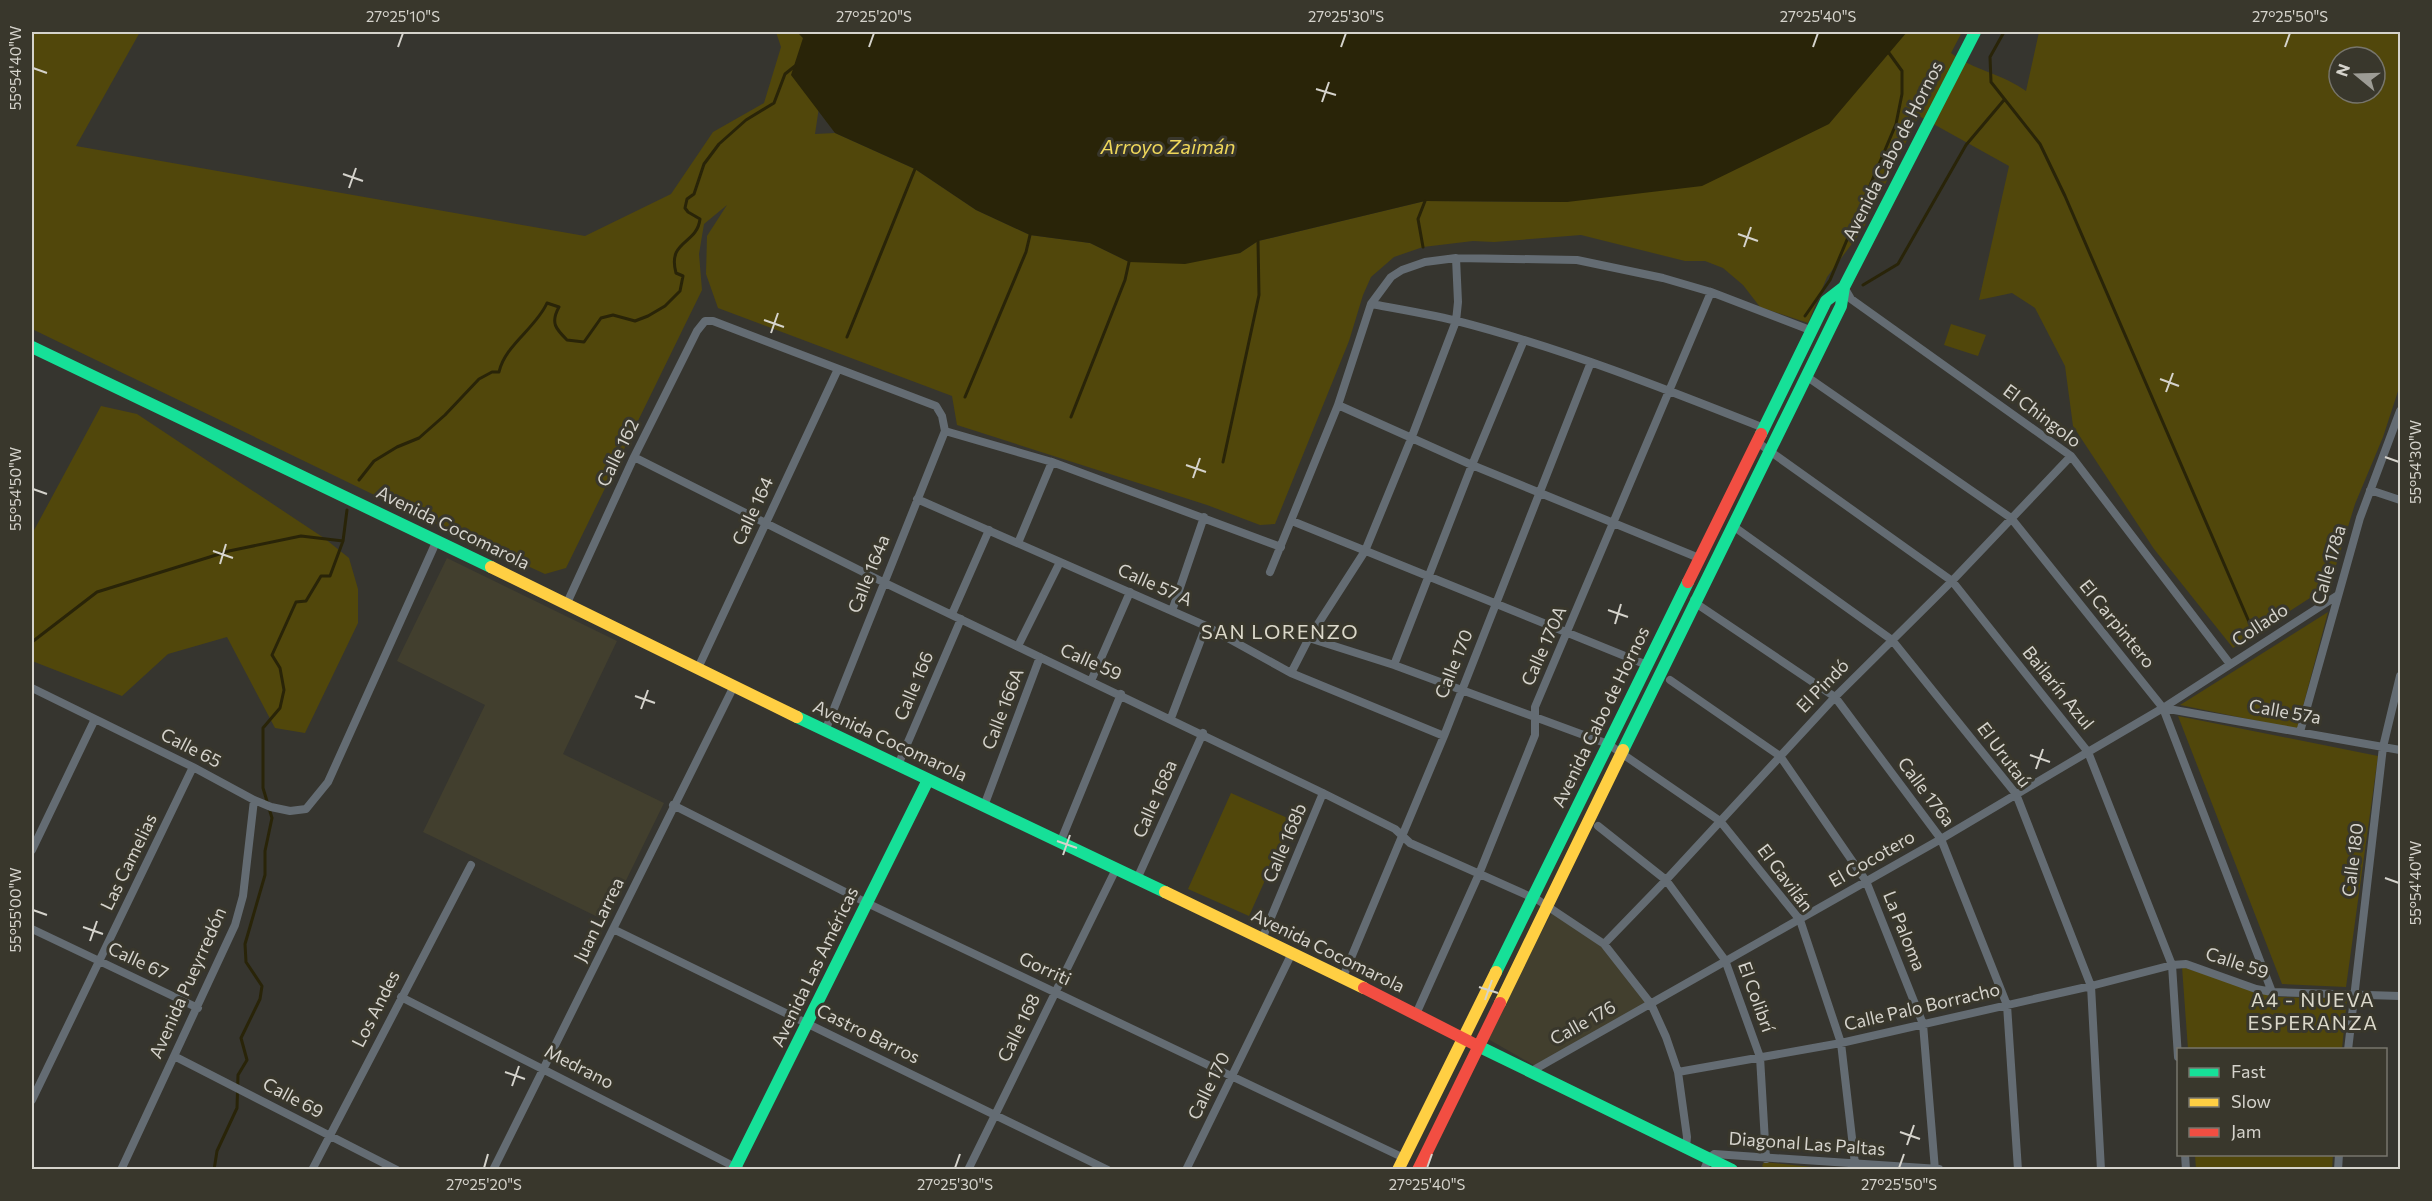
<svg xmlns="http://www.w3.org/2000/svg" width="2432" height="1201" viewBox="0 0 2432 1201" font-family="Commissioner,sans-serif">
  <rect width="100%" height="100%" fill="#36352f"/>
  <path fill="#423f2e" d="M447 558 617 641 563 754 664 803 606 921 423 832 485 705 397 661Z
    M1553 911 1603 948 1651 1004 1537 1067 1488 1039 1513 983Z"/>
  <path fill="#51470b" fill-rule="evenodd" d="M32 32H140L76 146 585 236 671 194 713 132 764 103 781 47 776 32H800L823 80 815 134 835 133 915 169 976 210 1030 235 1090 243 1129 262 1240 253 1258 241 1425 201 1567 202 1903 32H1962L1951 53C1973 70 2003 74 2026 91L2039 32H2400V385L2383 437 2355 504 2330 585 2233 648 2154 549 2073 426 2065 366 2035 308 2012 293 1979 300 2009 166 1919 116 1863 229 1827 277 1808 323 1760 307 1743 285 1723 268 1705 261H1685L1581 235 1494 242 1473 241 1423 247 1394 257 1371 277 1363 295 1349 341 1275 524 1260 525 1207 505 957 425 952 396 718 308 706 274 707 236 727 205 704 224 699 254 702 290 566 568 545 574 395 505 32 329ZM2339 57H2375V93H2339Z
    M1951 324 1986 335 1978 356 1944 345Z
    M101 406 137 414 324 538 349 558 358 589V623L305 733 275 728 227 637 168 654 122 696 32 661V534Z
    M2328 612 2297 729 2180 705Z
    M2178 716 2378 756 2346 987 2282 984Z
    M1231 793 1292 820 1249 916 1188 889Z
    M2182 967 2277 997 2347 999 2342 1049H2188Z
    M2195 1155V1154L2333 1155 2332 1170 2196 1169Z
    M1764 1162 1832 1169 1768 1170 1762 1166Z"/>
  <path fill="#292408" d="M797 32H1907L1829 124 1702 186 1567 202 1425 201 1258 241 1240 253 1185 264 1129 262 1090 243 1030 235 976 210 915 169 835 133 791 75 803 38Z"/>
  <g fill="none" stroke-linecap="round" stroke-linejoin="round">
    <path stroke="#292408" stroke-width="3" d="M2004 32 1990 57 1991 82 2040 144 2065 196 2253 631
      M1423 247 1418 219 1425 201
      M1863 285 1898 264 1966 145 2004 100
      M1805 316 1830 280 1896 124 1902 94V71L1889 53
      M847 337 915 169
      M965 397 1026 252 1030 235
      M1071 417 1125 280 1129 262
      M1223 462 1259 295 1258 241
      M359 480 374 461 397 447 419 438 445 415 479 379 492 372H499C505 345 536 328 547 303L559 307C550 323 556 329 567 340L584 342 601 318 613 315 635 321 648 316 665 306 680 291 683 276 676 273C667 240 697 245 700 219L688 212 685 208 687 199 694 194 704 164 719 144 746 120 774 103 785 74 795 66
      M32 642 97 592 229 551 301 536 343 541
      M214 1170 217 1151 237 1108 238 1075 247 1060 241 1038 260 999 262 986 246 962 245 944 265 875V851L272 818 263 788V728L280 708 284 690 280 668 272 655 296 602 306 601 321 576H330L343 541 347 510"/>
    <path stroke="#646c73" stroke-width="8" d="M1844 287 1851 299 2071 456 2230 664
      M1371 304C1399 309 1429 314 1457 321 1562 348 1663 388 1764 428
      M1806 376 2011 518 2163 708 2272 992
      M1338 405 1472 465 1699 558
      M945 431 1052 462 1281 547
      M1757 442 1952 581 2088 752 2172 965 2178 1057
      M634 457 883 582 1323 793 1395 829 1410 843 1538 900 1604 944 1651 1004 1666 1037 1678 1072 1687 1137 1686 1147
      M2370 490 2400 500
      M917 499 1206 626 1291 673 1444 736
      M1292 521 1647 665
      M1733 526 1892 640 2016 794 2091 986 2101 1170
      M1018 543 1052 462
      M1270 572 1338 405 1371 304 1391 277 1402 270 1425 262 1456 258 1577 260 1663 278 1711 292 1810 330
      M1694 600V602L1835 697 1941 839 2007 1005 2018 1170
      M567 603 634 457 697 331 705 321H713L936 406 942 416 945 431
      M1172 611 1204 517
      M952 614 989 530
      M1309 638 1394 665 1608 744 1720 821 1800 920 1841 1043 1855 1164
      M1018 646 1060 562
      M1394 665 1472 465 1524 340
      M698 668 838 369
      M1291 673 1309 638 1365 551 1411 439 1456 321 1458 302 1456 258
      M1670 680 1780 756 1866 881 1923 1024 1935 1170
      M1091 681 1130 592
      M32 688 193 767 254 800 271 807 290 811 306 809 328 782 437 540
      M2163 708 2400 750
      M1171 718 1206 626
      M825 731 945 431
      M2300 732 2360 518 2400 411
      M898 765 961 619
      M673 805 867 903 1404 1158
      M984 806 1040 657
      M1598 826 1666 880 1725 960 1760 1057 1766 1159
      M1060 843 1121 694
      M32 850 95 719
      M1137 879 1203 733
      M32 929 198 1008
      M613 929 1108 1170
      M1262 939 1323 793
      M1604 944 1666 880 1835 697 1952 581 2071 456
      M1343 977 1444 736 1591 362
      M401 997 741 1170
      M1416 1014 1479 874 1535 735V707L1711 292
      M2348 1050 2383 747 2400 676
      M174 1056 397 1170
      M1530 1072 1941 839 2088 752 2163 708 2338 595
      M1678 1072 1841 1043 2091 986 2172 965 2186 964 2256 989 2272 992 2400 996
      M32 1100 193 767
      M2185 1154 2186 1170
      M121 1170 235 925 243 896 254 800
      M312 1170 471 865
      M493 1170 734 686
      M968 1170 1116 869
      M1186 1170 1292 953
      M1704 1170 1709 1158 1714 1154 1939 1169
      M2338 1170 2339 1154"/>
    <path stroke="#16e098" stroke-width="12" d="M32 347 491 567
      M1761 434 1826 301 1844 287
      M797 717 1165 892
      M1623 750 1841 306 1844 287 1975 32
      M1496 972 1688 582
      M1478 1046 1732 1170
      M734 1170 928 780"/>
    <path stroke="#ffcf43" stroke-width="12" d="M491 567 797 717
      M1165 892 1364 988
      M1500 1003 1623 750
      M1398 1170 1496 972"/>
    <path stroke="#f24e42" stroke-width="12" d="M1688 582 1761 434
      M1364 988 1478 1046
      M1418 1170 1500 1003"/>
  </g>
  <path fill="none" stroke="#d5d3cc" stroke-width="2" d="M398 47 403 33M869 47 874 33M1341 47 1346 33M1813 47 1818 33M2285 47 2290 33M33 68 47 73M1316 89 1336 95M1322 102 1329 82M343 174 363 181M349 188 356 168M1738 234 1758 241M1744 247 1751 227M764 320 784 327M771 333 778 313M2160 379 2179 386M2166 392 2173 373M2385 457 2399 462M1186 465 1206 472M1193 478 1200 458M33 489 47 494M213 551 233 558M220 564 226 544M1608 610 1628 617M1615 624 1621 604M635 696 655 703M641 709 648 690M2030 755 2050 762M2036 769 2043 749M1057 841 1077 848M1063 855 1070 835M2385 878 2399 883M33 910 47 915M83 927 103 934M90 941 97 921M1479 987 1498 993M1485 1000 1492 980M505 1072 525 1079M512 1086 519 1066M1900 1132 1920 1139M1907 1145 1914 1125M484 1168 488 1154M955 1168 960 1154M1427 1168 1432 1154M1899 1168 1904 1154"/>
  <g text-anchor="middle" stroke-width="6" stroke-linejoin="round" paint-order="stroke">
    <g font-size="18" fill="#d5d3cc" stroke="#39372c">
      <text transform="translate(1893 151) rotate(-63)" y="6">Avenida Cabo de Hornos</text>
      <text transform="translate(2042 416) rotate(37)" y="6">El Chingolo</text>
      <text transform="translate(618 453) rotate(-64)" y="6">Calle 162</text>
      <text transform="translate(753 511) rotate(-65)" y="6">Calle 164</text>
      <text transform="translate(453 528) rotate(26)" y="6">Avenida Cocomarola</text>
      <text transform="translate(2329 565) rotate(-74)" y="6">Calle 178a</text>
      <text transform="translate(869 574) rotate(-68)" y="6">Calle 164a</text>
      <text transform="translate(1155 585) rotate(24)" y="6">Calle 57 A</text>
      <text transform="translate(2117 624) rotate(51)" y="6">El Carpintero</text>
      <text transform="translate(2260 625) rotate(-33)" y="6">Collado</text>
      <text transform="translate(1544 646) rotate(-66)" y="6">Calle 170A</text>
      <text transform="translate(1091 662) rotate(24)" y="6">Calle 59</text>
      <text transform="translate(1454 664) rotate(-68)" y="6">Calle 170</text>
      <text transform="translate(914 686) rotate(-67)" y="6">Calle 166</text>
      <text transform="translate(1823 686) rotate(-46)" y="6">El Pindó</text>
      <text transform="translate(2058 688) rotate(51)" y="6">Bailarín Azul</text>
      <text transform="translate(1003 709) rotate(-69)" y="6">Calle 166A</text>
      <text transform="translate(2285 712) rotate(10)" y="6">Calle 57a</text>
      <text transform="translate(1601 717) rotate(-64)" y="6">Avenida Cabo de Hornos</text>
      <text transform="translate(890 741) rotate(25)" y="6">Avenida Cocomarola</text>
      <text transform="translate(191 748) rotate(27)" y="6">Calle 65</text>
      <text transform="translate(2004 755) rotate(53)" y="6">El Urutaú</text>
      <text transform="translate(1926 792) rotate(53)" y="6">Calle 176a</text>
      <text transform="translate(1155 799) rotate(-66)" y="6">Calle 168a</text>
      <text transform="translate(1285 843) rotate(-67)" y="6">Calle 168b</text>
      <text transform="translate(1872 859) rotate(-30)" y="6">El Cocotero</text>
      <text transform="translate(2353 860) rotate(-83)" y="6">Calle 180</text>
      <text transform="translate(129 862) rotate(-64)" y="6">Las Camelias</text>
      <text transform="translate(1785 878) rotate(53)" y="6">El Gavilán</text>
      <text transform="translate(599 920) rotate(-64)" y="6">Juan Larrea</text>
      <text transform="translate(1904 931) rotate(68)" y="6">La Paloma</text>
      <text transform="translate(1328 951) rotate(26)" y="6">Avenida Cocomarola</text>
      <text transform="translate(138 961) rotate(25)" y="6">Calle 67</text>
      <text transform="translate(2237 963) rotate(18)" y="6">Calle 59</text>
      <text transform="translate(815 967) rotate(-64)" y="6">Avenida Las Américas</text>
      <text transform="translate(1045 969) rotate(25)" y="6">Gorriti</text>
      <text transform="translate(188 983) rotate(-66)" y="6">Avenida Pueyrredón</text>
      <text transform="translate(1756 997) rotate(70)" y="6">El Colibrí</text>
      <text transform="translate(1922 1007) rotate(-13)" y="6">Calle Palo Borracho</text>
      <text transform="translate(376 1009) rotate(-63)" y="6">Los Andes</text>
      <text transform="translate(1583 1023) rotate(-29)" y="6">Calle 176</text>
      <text transform="translate(1019 1028) rotate(-64)" y="6">Calle 168</text>
      <text transform="translate(868 1034) rotate(26)" y="6">Castro Barros</text>
      <text transform="translate(579 1067) rotate(27)" y="6">Medrano</text>
      <text transform="translate(1209 1086) rotate(-64)" y="6">Calle 170</text>
      <text transform="translate(293 1098) rotate(28)" y="6">Calle 69</text>
      <text transform="translate(1807 1144) rotate(4)" y="6">Diagonal Las Paltas</text>
    </g>
    <g font-size="20" font-style="italic" fill="#efd75a" stroke="#39372c">
      <text x="1168" y="154">Arroyo Zaimán</text>
    </g>
    <g font-size="20" letter-spacing="1.5" fill="#dbd8ca" stroke="#39372c">
      <text x="1280" y="639">SAN LORENZO</text>
      <text x="2313" y="1007">A4 - NUEVA<tspan x="2313" dy="23">ESPERANZA</tspan></text>
    </g>
  </g>
  <rect width="2432" height="1201" fill="none" stroke="#39372c" stroke-width="66"/>
  <rect x="2177" y="1048" width="210" height="108" fill="#39372c" stroke="#77756c" stroke-width="1.5"/>
  <rect x="2189" y="1068" width="30" height="9" fill="#16e098" stroke="#77756c" stroke-width="1.5"/>
  <text x="2231" y="1078" font-size="18" fill="#d5d3cc">Fast</text>
  <rect x="2189" y="1098" width="30" height="9" fill="#ffcf43" stroke="#77756c" stroke-width="1.5"/>
  <text x="2231" y="1108" font-size="18" fill="#d5d3cc">Slow</text>
  <rect x="2189" y="1128" width="30" height="9" fill="#f24e42" stroke="#77756c" stroke-width="1.5"/>
  <text x="2231" y="1138" font-size="18" fill="#d5d3cc">Jam</text>
  <g transform="translate(2357 75) rotate(289)"><circle r="28" fill="#39372c" stroke="#77756c" stroke-width="1.5"/>
  <path d="M0-4.5L10 22L0 15L-10 22Z" fill="#9d9c95"/>
  <text y="-9" font-size="16" font-weight="bold" text-anchor="middle" fill="#d5d3cc">N</text>
  </g>
  <rect x="33" y="33" width="2366" height="1135" fill="none" stroke="#d5d3cc" stroke-width="2"/>
  <g font-size="15" text-anchor="middle" fill="#d5d3cc">
    <text x="403" y="22">27°25'10"S</text>
    <text x="874" y="22">27°25'20"S</text>
    <text x="1346" y="22">27°25'30"S</text>
    <text x="1818" y="22">27°25'40"S</text>
    <text x="2290" y="22">27°25'50"S</text>
    <text transform="translate(16 68) rotate(-90)" y="5">55°54'40"W</text>
    <text transform="translate(2416 462) rotate(-90)" y="5">55°54'30"W</text>
    <text transform="translate(16 489) rotate(-90)" y="5">55°54'50"W</text>
    <text transform="translate(2416 883) rotate(-90)" y="5">55°54'40"W</text>
    <text transform="translate(16 910) rotate(-90)" y="5">55°55'00"W</text>
    <text x="484" y="1190">27°25'20"S</text>
    <text x="955" y="1190">27°25'30"S</text>
    <text x="1427" y="1190">27°25'40"S</text>
    <text x="1899" y="1190">27°25'50"S</text>
  </g>
</svg>
